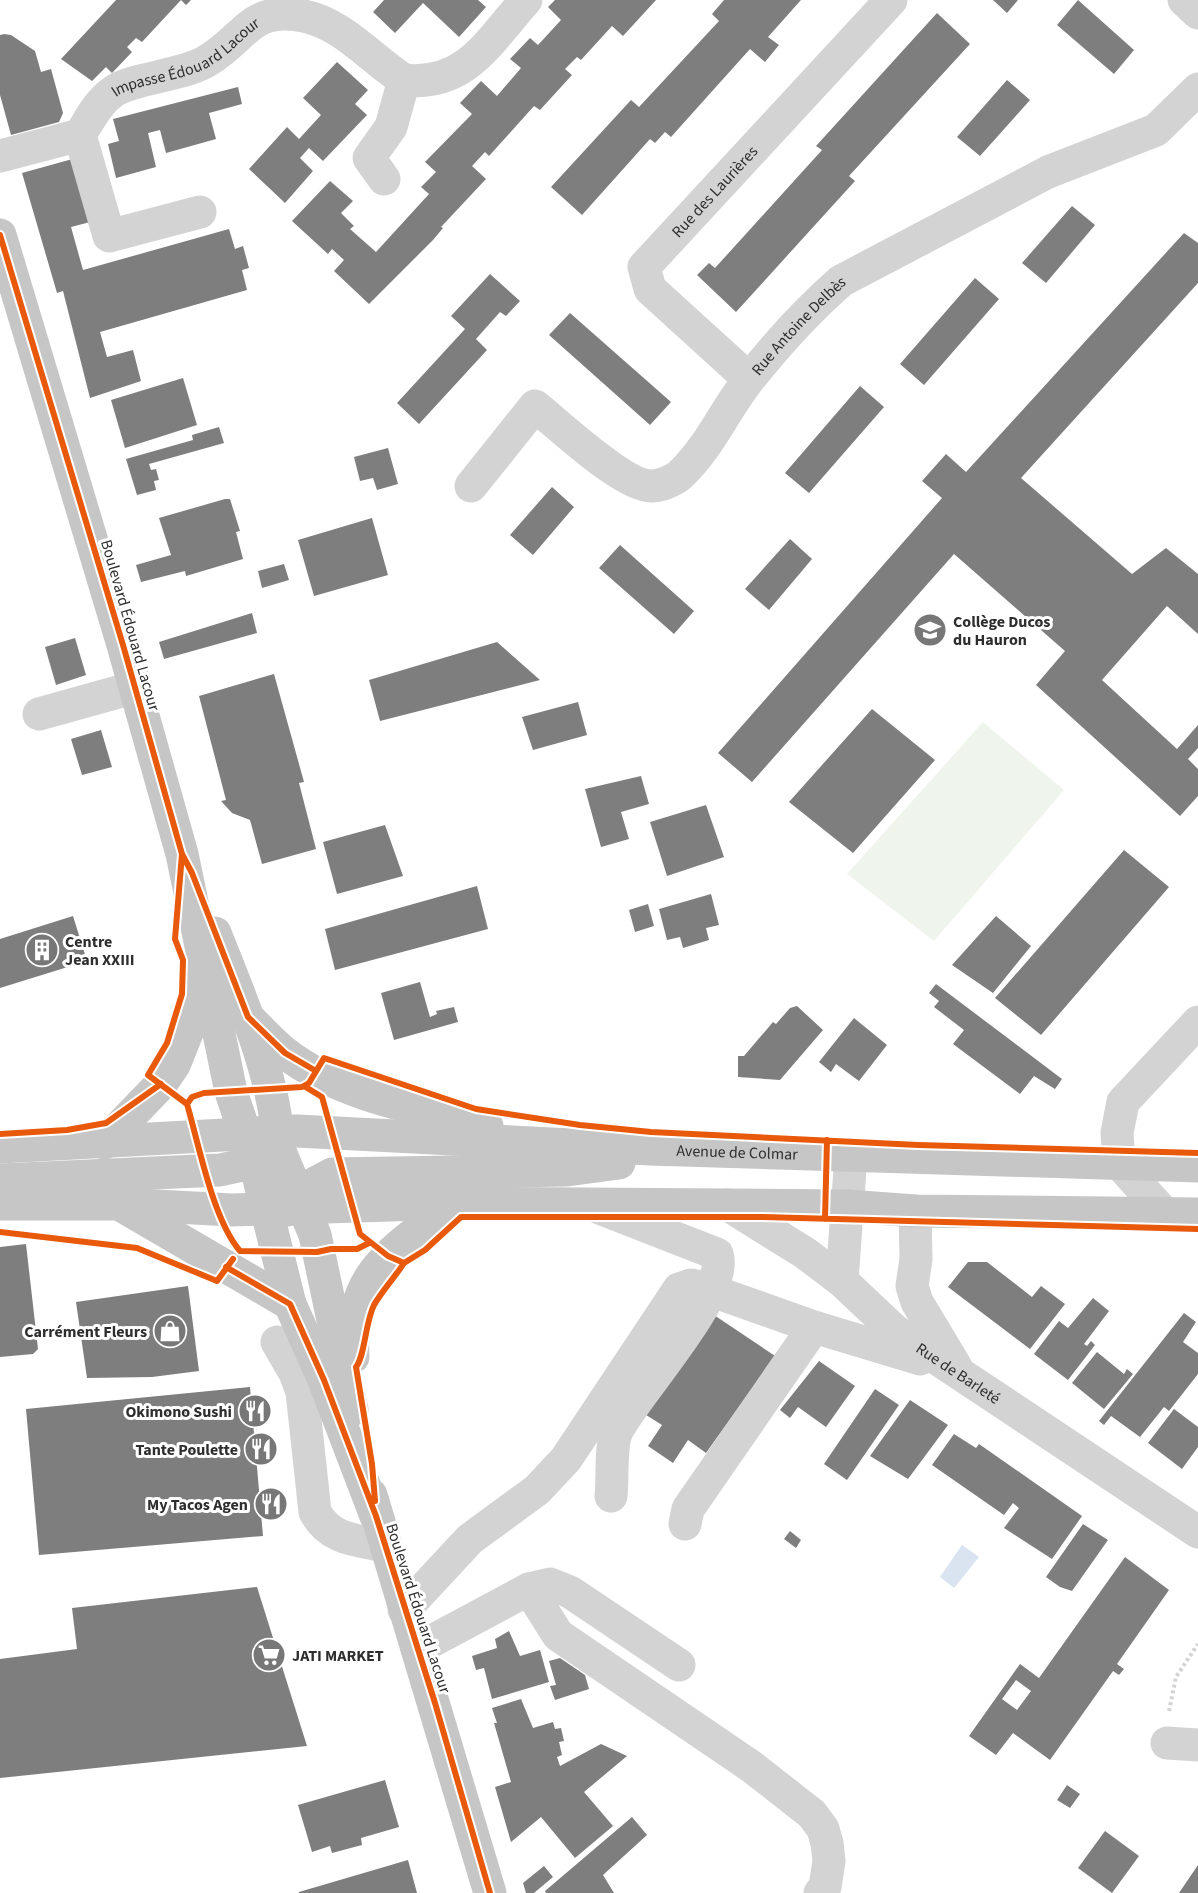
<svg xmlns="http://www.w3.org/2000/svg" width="1198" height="1893" viewBox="0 0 1198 1893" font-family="'Source Sans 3',sans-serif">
  <rect width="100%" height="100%" fill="#fff"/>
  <path fill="#eff4ec" d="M983 722 1064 790 934 941 847 874Z"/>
  <path fill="#d9e4f0" d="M962 1545 979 1557 954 1588 940 1577Z"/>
  <path fill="#7e7e7e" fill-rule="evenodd" d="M116 0H191L186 5 181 0 142 42 136 38 127 47 132 52 112 73 106 67 92 81 61 59Z
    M384 0H478L486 7 459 37 423 3 395 33 373 12Z
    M555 0H656L623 36 612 26 581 60 577 57 565 69 572 75 540 110 534 106 489 156 485 152 472 166 486 179 441 227 443 228 433 240 369 304 334 271 344 260 332 249 328 254 292 221 330 181 353 201 341 213 354 226 350 229 376 252 429 194 421 187 436 172 425 162 472 114 460 103 481 81 497 96 521 68 510 59 530 38 538 45 561 20 548 7Z
    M724 0H801L768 37 779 45 765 62 750 49 671 137 665 132 655 143 650 139 582 215 551 187 631 100 639 107 719 21 712 14Z
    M993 0H1018L1007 13Z
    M1078 0 1134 50 1114 74 1057 25Z
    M937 13 970 44 849 176 855 181 736 312 697 275 709 263 715 268 822 150 816 146Z
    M4 34 11 35 35 51 41 72 51 69 63 113 59 122 11 135 0 95V35Z
    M337 62 368 90 355 104 367 115 323 161 309 148 300 158 313 171 285 203 249 169 287 127 299 139 321 115 303 98Z
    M1007 80 1030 100 980 156 957 137Z
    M238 87 242 104 209 113 216 139 166 153 160 130 148 133 156 167 116 178 108 144 119 141 113 119Z
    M76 158 94 221 71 227 83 270 229 229 235 249 243 246 249 268 242 270 247 290 100 332 107 357 133 350 141 381 90 398 63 291 57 293 22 173Z
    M1072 206 1095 225 1046 283 1022 263Z
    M1184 233 1198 243V283L1021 478 1132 574 1166 548 1198 574V634L1167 606 1102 680 1177 749 1198 725V748L1188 759 1198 769V796L1180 816 1036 685 1065 651 954 554 752 782 718 753 942 498 922 481 946 454 966 472Z
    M490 274 520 301 506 316 500 312 476 339 487 350 419 424 397 403 465 329 451 316Z
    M975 278 999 299 924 385 900 364Z
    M570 313 671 402 650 425 549 335Z
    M183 378 197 425 125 448 111 400Z
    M860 386 884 407 809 493 785 473Z
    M219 427 224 443 149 464 151 470 156 469 159 480 154 481 156 490 137 495 126 459 193 440 192 435Z
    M388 448 398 484 377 490 373 478 360 481 354 457Z
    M552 487 574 507 533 555 510 535Z
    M225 499H230L240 531 236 532 243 559 186 576 185 571 141 582 136 565 171 555 159 518Z
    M372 518 388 575 314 596 298 540Z
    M790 539 812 559 769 610 745 589Z
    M620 545 694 611 674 634 599 568Z
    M284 564 289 580 262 588 258 571Z
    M252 613 257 633 164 659 159 642Z
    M75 638 86 675 56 685 45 647Z
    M497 642 540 680 380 721 369 680Z
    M274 674 304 782 299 783 316 849 262 864 250 820 232 813 221 801 226 800 199 696Z
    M578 702 587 735 533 750 522 717Z
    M872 709 935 760 853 853 789 802Z
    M101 730 112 767 82 775 71 739Z
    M641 776 649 804 621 812 629 839 601 847 585 789Z
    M706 805 724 857 667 876 650 822Z
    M385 825 403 876 337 894 323 842Z
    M1124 850 1169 887 1041 1035 995 998Z
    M477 886 488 929 335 970 325 929Z
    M711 894 719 925 706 928 709 940 683 948 680 937 667 940 659 909Z
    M648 904 654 926 635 932 629 910Z
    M73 916 87 961 0 988V939Z
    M996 916 1031 946 993 993 952 965Z
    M420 982 430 1017 437 1014 436 1011 454 1007 458 1022 394 1040 381 993Z
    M936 984 1062 1079 1055 1089 1034 1076 1020 1094 953 1044 964 1030 934 1007 939 1001 929 993Z
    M797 1006 823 1030 780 1080 738 1077V1056H744L773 1022 776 1024 790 1008Z
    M854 1018 887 1045 859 1081 836 1064 831 1072 819 1062Z
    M26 1244 38 1349 33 1354 0 1357V1247Z
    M968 1262H987L1032 1297 1041 1286 1065 1304 1030 1349 948 1287Z
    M188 1286 199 1371 152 1377 87 1378 76 1302Z
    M1093 1298 1109 1311 1084 1344 1087 1346 1091 1341 1095 1345 1068 1380 1034 1354 1059 1321 1068 1328Z
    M711 1313 775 1356 706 1453 688 1440 673 1463 648 1446 662 1425 643 1413Z
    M1184 1313 1196 1322 1183 1342 1198 1353V1374L1169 1411 1164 1407 1140 1437 1111 1416 1104 1425 1099 1421Z
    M1097 1352 1124 1374 1127 1369 1133 1374 1104 1409 1072 1383Z
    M819 1361 855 1386 826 1427 798 1407 790 1418 780 1410Z
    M250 1387 263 1536 39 1555 26 1409Z
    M875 1389 899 1405 847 1480 824 1464Z
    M910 1400 948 1425 908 1479 870 1456Z
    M1174 1409 1198 1427V1447L1182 1469 1148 1443Z
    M954 1434 976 1448 979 1444 1082 1516 1052 1559 1004 1528 1019 1508 1013 1503 1004 1515 932 1465Z
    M1083 1524 1108 1540 1072 1591 1060 1587 1046 1577Z
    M790 1531 801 1540 796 1548 784 1539Z
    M1125 1557 1169 1590 1117 1664 1124 1669 1119 1675 1113 1671 1050 1760 1013 1733 996 1755 969 1736 1020 1664 1039 1678ZM1016 1680 1031 1691 1017 1710 1002 1699Z
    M257 1587 307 1746 0 1778V1659L77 1649 72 1608Z
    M509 1631 520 1656 540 1650 549 1682 492 1699 484 1668 476 1670 472 1656 497 1648 495 1639Z
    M560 1658 585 1675 589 1689 555 1700 550 1686 556 1685 549 1661Z
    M521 1699 533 1728 553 1722 555 1729 561 1728 564 1741 559 1742 562 1755 557 1757 560 1766 601 1744 627 1756 584 1792 613 1826 575 1858 541 1817 511 1842 495 1787 511 1782 494 1723H497L492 1708Z
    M385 1780 399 1827 361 1838 362 1845 332 1853 330 1846 312 1852 298 1805Z
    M1067 1785 1080 1794 1070 1808 1057 1800Z
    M632 1817 647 1835 603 1875 614 1893H546L545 1891Z
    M1105 1831 1139 1856 1112 1893 1078 1868Z
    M408 1860 417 1893H299V1892Z
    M1198 1865V1893H1179Z
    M544 1866 553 1877 534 1893H526L523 1883Z"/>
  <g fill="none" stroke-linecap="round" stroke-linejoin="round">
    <path stroke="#d3d3d3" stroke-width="4" stroke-dasharray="3 3" stroke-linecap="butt" d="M1169 1711 1176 1677 1198 1644"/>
    <g stroke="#d3d3d3" stroke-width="33">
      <path d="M1184 0 1198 13"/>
      <path d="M404 80C466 87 489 41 526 0"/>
      <path d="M80 135 109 236 200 212"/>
      <path id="s1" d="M0 156 80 135C90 119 98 102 114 91 134 78 180 76 205 62 245 40 249 5 304 16 343 24 371 59 404 80L391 127 369 158 384 179"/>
      <path id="s2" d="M749 379 650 289 644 267 891 0"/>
      <path id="s3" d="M471 486 535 406C559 425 623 486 651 486 660 486 673 481 680 475 710 447 725 409 750 378 777 344 808 310 841 281L1048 172 1156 130 1198 89"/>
      <path d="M39 714 136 687"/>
      <path id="s4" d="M728 1205 805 1253 842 1281 894 1330 1198 1532"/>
      <path d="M594 1206 717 1254C731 1293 636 1393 617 1431 610 1445 613 1479 611 1496"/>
      <path d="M915 1211 916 1259 912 1286 917 1302 956 1367"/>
      <path d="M1164 1213 1119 1163 1117 1133 1123 1102 1198 1022"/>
      <path d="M842 1281 851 1155"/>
      <path d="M277 1342 295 1373 302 1392 315 1512C330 1540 356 1540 385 1546"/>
      <path d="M685 1524 688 1509 814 1327 920 1359"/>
      <path d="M529 1589 558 1635 752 1767 812 1814 823 1829 827 1843 829 1861 825 1887 820 1893"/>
      <path d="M404 1610 470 1539 537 1490 566 1459 679 1289 691 1285 701 1287 814 1327"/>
      <path d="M417 1649 529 1589 550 1584 570 1592 679 1665"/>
      <path d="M1167 1743 1198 1745"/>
    </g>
    <g stroke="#c6c6c6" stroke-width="33">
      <path d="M0 235 123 645 182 854 231 1092 255 1163 290 1304 324 1380 376 1516"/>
      <path d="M248 1018C260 1029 272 1043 285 1053 340 1096 421 1109 487 1126"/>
      <path d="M259 1133 279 1149 315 1235 352 1410"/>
      <path d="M104 1143 161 1084 174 1065 194 1015 195 972"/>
      <path id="s5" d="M0 1147 297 1131 650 1149 1198 1166"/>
      <path d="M0 1180 220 1170 270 1159 279 1149C275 1075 242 1002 215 933"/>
      <path d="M0 1204H120L231 1210 454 1203 728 1205 847 1206 915 1211 1198 1214"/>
      <path d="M124 1207 290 1304"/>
      <path d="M288 1210 298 1192 332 1174 567 1170 619 1163"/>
      <path d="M353 1357C348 1272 394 1250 454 1203"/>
      <path d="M371 1495 490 1893"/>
    </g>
    <g stroke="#fff" stroke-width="10">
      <path id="cycleway" d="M0 235 123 645 182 854 192 873 248 1017 285 1053 316 1071
        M182 854 175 939 183 960 182 994 167 1043 148 1075 187 1104 192 1097 204 1093 302 1087 309 1083 324 1058 476 1109 580 1125 651 1132 918 1145 1198 1153
        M304 1086 322 1097 360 1234 388 1256 404 1263 425 1250 461 1217H763L1198 1229
        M187 1104C199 1145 213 1220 240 1251L317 1252 331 1249H357L369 1243
        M0 1134 67 1130 106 1123 161 1084
        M825 1219 827 1140
        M0 1232 137 1248 217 1281 233 1259
        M226 1267 290 1304 324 1380 376 1516 435 1703 490 1893
        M375 1501 372 1464 356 1367C365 1356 365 1323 374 1305 382 1291 395 1277 404 1263"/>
    </g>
    <use href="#cycleway" stroke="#e8590c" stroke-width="6"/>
  </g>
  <defs>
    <g id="school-disc" transform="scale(1.725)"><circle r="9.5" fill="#777" stroke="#fff"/><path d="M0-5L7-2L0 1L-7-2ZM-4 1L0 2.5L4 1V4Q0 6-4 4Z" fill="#fff"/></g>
    <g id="building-disc" transform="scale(1.725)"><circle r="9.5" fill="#777" stroke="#fff"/><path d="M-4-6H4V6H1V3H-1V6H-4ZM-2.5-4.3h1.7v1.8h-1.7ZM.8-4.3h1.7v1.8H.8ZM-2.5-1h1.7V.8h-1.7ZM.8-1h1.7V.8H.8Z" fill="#fff"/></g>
    <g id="shop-disc" transform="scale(1.725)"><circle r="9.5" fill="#777" stroke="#fff"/><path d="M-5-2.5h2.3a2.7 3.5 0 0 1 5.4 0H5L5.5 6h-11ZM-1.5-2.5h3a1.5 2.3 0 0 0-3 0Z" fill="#fff"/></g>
    <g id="restaurant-disc" transform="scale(1.725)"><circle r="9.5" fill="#777" stroke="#fff"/><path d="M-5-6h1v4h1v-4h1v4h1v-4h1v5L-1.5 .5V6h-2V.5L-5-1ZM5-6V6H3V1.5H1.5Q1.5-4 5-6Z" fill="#fff"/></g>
    <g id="supermarket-disc" transform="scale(1.725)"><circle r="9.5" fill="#777" stroke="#fff"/><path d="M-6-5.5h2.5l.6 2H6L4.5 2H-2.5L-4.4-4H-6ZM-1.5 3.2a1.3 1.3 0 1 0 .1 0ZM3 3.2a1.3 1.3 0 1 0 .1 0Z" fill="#fff"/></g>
  </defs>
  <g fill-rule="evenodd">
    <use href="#school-disc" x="930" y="630"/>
    <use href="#building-disc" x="42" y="950"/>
    <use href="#shop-disc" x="170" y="1331"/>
    <use href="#restaurant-disc" x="255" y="1411"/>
    <use href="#restaurant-disc" x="261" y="1449"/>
    <use href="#restaurant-disc" x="271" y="1504"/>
    <use href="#supermarket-disc" x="269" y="1655"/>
  </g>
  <g text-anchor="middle" stroke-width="6" stroke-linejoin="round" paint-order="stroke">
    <g font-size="16" fill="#2e2e2e" stroke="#fff">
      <text dy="6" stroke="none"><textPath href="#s1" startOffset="219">Impasse Édouard Lacour</textPath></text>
      <text dy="6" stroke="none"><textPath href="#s2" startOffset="260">Rue des Laurières</textPath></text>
      <text dy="6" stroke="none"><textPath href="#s3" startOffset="468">Rue Antoine Delbès</textPath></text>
      <text transform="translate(131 625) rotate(74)" y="6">Boulevard Édouard Lacour</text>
      <text dy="6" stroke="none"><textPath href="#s5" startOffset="738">Avenue de Colmar</textPath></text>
      <text dy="6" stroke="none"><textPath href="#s4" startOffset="286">Rue de Barleté</textPath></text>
      <text transform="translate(419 1608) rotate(72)" y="6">Boulevard Édouard Lacour</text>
    </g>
    <g font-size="16" font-weight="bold" fill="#2e2e2e" stroke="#fff" text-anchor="end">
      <text x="953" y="627" text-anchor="start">Collège Ducos<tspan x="953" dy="18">du Hauron</tspan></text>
      <text x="65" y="947" text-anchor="start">Centre<tspan x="65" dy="18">Jean XXIII</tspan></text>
      <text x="147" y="1337">Carrément Fleurs</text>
      <text x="232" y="1417">Okimono Sushi</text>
      <text x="238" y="1455">Tante Poulette</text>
      <text x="248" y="1510">My Tacos Agen</text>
      <text x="292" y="1661" text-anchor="start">JATI MARKET</text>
    </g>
  </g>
</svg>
